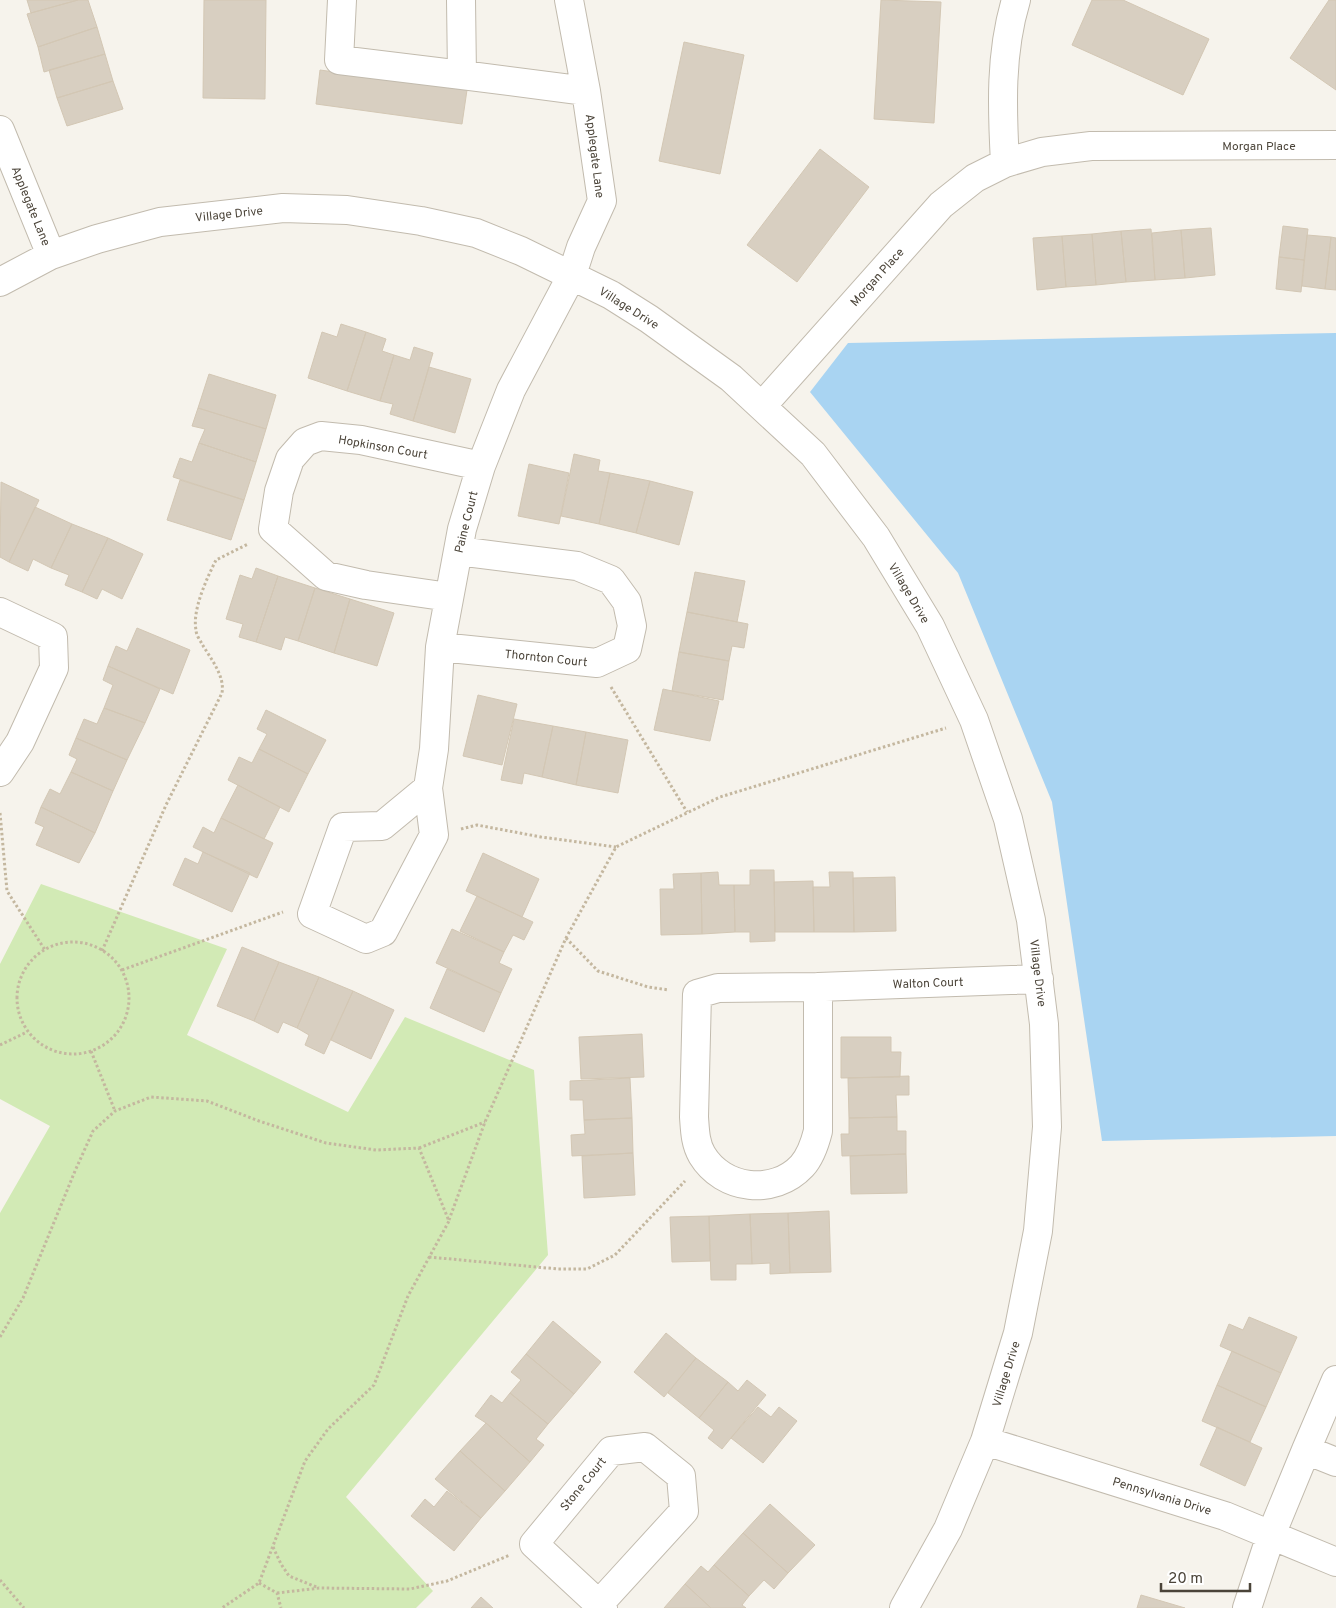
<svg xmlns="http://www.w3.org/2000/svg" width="1336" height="1608" viewBox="0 0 1336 1608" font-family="Overpass,sans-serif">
  <rect width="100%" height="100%" fill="#f6f3ec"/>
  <path fill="#d2eab5" d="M41 884 227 949 187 1035 348 1112 405 1017 534 1070 548 1255 346 1497 433 1591 416 1608H0V1213L50 1126 0 1099V964Z"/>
  <path fill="#a9d4f2" d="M1336 333V1136L1102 1141 1052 802 958 573 810 392 848 343Z"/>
  <path fill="#d8cfc1" stroke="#d3c7b4" d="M27 0H78L31 13Z
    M78 0H88L97 27 38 47 27 14Z
    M204 0H266L265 99 203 98Z
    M881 0 941 2 934 123 874 119Z
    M1092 0H1123L1209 39 1183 95 1072 45Z
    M1329 0H1336V90L1290 58Z
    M97 27 105 54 44 72 38 47Z
    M684 42 744 55 720 174 659 161Z
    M105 54 113 81 57 98 49 70Z
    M320 70 467 90 462 124 316 104Z
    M113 81 123 109 67 126 57 98Z
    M820 149 869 187 797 282 747 245Z
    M1283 226 1308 229 1304 260 1279 257Z
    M1211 228 1215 275 1185 278 1181 230Z
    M1151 229 1155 280 1126 282 1121 231Z
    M1181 230 1185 278 1155 280 1152 233Z
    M1121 231 1126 282 1096 285 1092 234Z
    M1092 234 1096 285 1066 287 1062 236Z
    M1307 235 1331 237 1325 289 1302 286Z
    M1062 236 1066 287 1037 290 1033 238Z
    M1331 237 1336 238V290L1325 289Z
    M1279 257 1304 260 1301 292 1276 289Z
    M341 324 366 332 347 391 308 378 322 332 337 337Z
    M366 332 386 339 382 351 394 355 380 401 347 391Z
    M414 347 433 353 413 421 390 414 393 404 380 401 394 355 410 360Z
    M429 367 471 379 455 433 413 421Z
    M209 374 276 395 266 429 198 408Z
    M198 408 266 429 256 462 199 443 205 429 192 426Z
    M199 443 256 462 244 500 173 477 180 458 192 462Z
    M574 454 600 460 598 471 610 473 599 524 561 516Z
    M529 464 569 473 559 524 518 516Z
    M610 473 650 481 636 533 599 524Z
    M180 480 244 500 231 540 167 520Z
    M650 481 693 492 679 545 636 533Z
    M1 482 39 500 9 562 0 557Z
    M35 507 72 524 51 568 33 559 28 571 9 562Z
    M72 524 108 538 82 592 65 585 69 575 51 568Z
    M108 538 143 554 122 599 102 589 97 599 82 592Z
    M256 568 278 576 256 642 239 637 243 624 226 619 240 575 252 579Z
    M695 572 745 581 737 622 687 612Z
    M278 576 315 588 298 641 285 637 281 650 256 642Z
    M315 588 350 599 334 653 298 641Z
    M350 599 394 613 377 666 334 653Z
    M687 612 748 624 744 648 732 646 729 661 679 652Z
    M137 628 190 650 173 694 108 666 116 646 127 651Z
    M679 652 729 661 723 700 672 691Z
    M108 666 160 689 145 723 104 708 113 685 103 680Z
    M663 689 719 701 710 741 654 730Z
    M478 695 517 704 502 765 463 756Z
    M104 708 145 723 127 760 76 738 84 719 97 724Z
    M266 710 326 740 308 774 259 749 267 734 257 729Z
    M514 719 553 726 542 777 524 773 522 784 501 780Z
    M553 726 586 732 576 785 542 777Z
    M586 732 628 740 618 793 576 785Z
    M76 738 127 760 113 791 71 772 77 759 69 755Z
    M259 749 308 774 289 812 228 780 239 757 252 763Z
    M71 772 113 791 95 833 41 807 50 789 60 794Z
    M238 785 280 807 264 839 221 818Z
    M41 807 95 833 79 863 36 845 44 827 35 823Z
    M221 818 273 843 257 878 193 847 203 827 214 833Z
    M203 852 250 873 232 912 173 885 185 858 198 864Z
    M483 853 539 879 522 917 466 891Z
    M750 870H774L775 941 750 942V932H735L734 885H750Z
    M718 872 719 885H734L735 932 702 934 701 873Z
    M829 872H853L854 932H814L813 887H830Z
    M701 873 702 934 661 935 660 889H674L673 874Z
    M895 877 896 931 854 932 853 878Z
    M813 881 814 932H775L774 882Z
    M477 896 533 922 524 940 513 935 504 952 460 931Z
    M452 929 504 952 499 963 512 969 501 993 436 963Z
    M242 947 279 962 254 1021 217 1006Z
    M279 962 319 977 297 1028 283 1022 278 1033 254 1021Z
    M447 969 501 993 484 1032 430 1008Z
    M319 977 353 991 324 1054 305 1045 309 1035 297 1028Z
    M353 991 394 1010 371 1059 331 1040Z
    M642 1034 644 1077 581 1079 579 1037Z
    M841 1037H891V1052H901L900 1077 841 1078Z
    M909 1076V1095H896L897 1117 849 1118 848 1078Z
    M630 1078 632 1118 584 1120 583 1100H570V1081Z
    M897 1117V1131H906V1154L842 1156 841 1134H849V1118Z
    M632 1118 633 1153 572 1156 571 1135 585 1134 584 1120Z
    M633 1153 635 1195 584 1198 582 1156Z
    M906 1154 907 1193 851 1194 850 1156Z
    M829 1211 831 1272 790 1273 788 1213Z
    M788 1213 790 1273 770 1274V1263L752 1264 750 1214Z
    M750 1214 752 1264H736V1280H711L709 1216Z
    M709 1216 710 1261 672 1262 670 1217Z
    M1249 1317 1297 1337 1281 1373 1220 1346 1229 1324 1243 1330Z
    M553 1321 601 1362 574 1394 526 1354Z
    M666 1333 696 1358 664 1397 634 1372Z
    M1232 1351 1281 1373 1266 1407 1217 1385Z
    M526 1354 574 1394 548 1424 510 1393 521 1380 511 1372Z
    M696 1358 728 1382 699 1418 668 1393Z
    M747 1380 766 1395 722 1449 708 1438 714 1430 699 1418 728 1382 738 1391Z
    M1217 1385 1266 1407 1250 1442 1202 1421Z
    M510 1393 548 1424 536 1439 544 1445 530 1462 486 1423 475 1416 491 1395 502 1403Z
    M758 1407 771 1417 779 1407 797 1421 763 1463 731 1438Z
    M486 1423 530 1462 505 1491 460 1451Z
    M1217 1427 1262 1448 1245 1486 1200 1465Z
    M460 1451 505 1491 481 1518 435 1479Z
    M447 1491 481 1518 454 1551 411 1516 425 1499 434 1507Z
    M770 1504 815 1545 788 1573 743 1533Z
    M743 1533 788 1573 774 1589 764 1580 749 1596 714 1565Z
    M714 1565 749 1596 742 1605 746 1608H711L685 1584 701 1566 708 1572Z
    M685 1584 711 1608H664Z
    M1141 1595 1185 1608H1137Z
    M481 1597 493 1608H471Z"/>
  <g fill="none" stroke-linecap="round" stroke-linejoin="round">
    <g stroke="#c2bbae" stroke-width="30">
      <path id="street" d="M342 0 339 60 462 75 461 0
        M462 75 586 91
        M0 130 51 255
        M1005 163C1002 108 1000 53 1016 0
        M0 282 51 255 97 239 160 222 283 208 347 210 421 221 476 233 521 251 611 295 649 319 731 378 813 454 876 537 930 626 974 720 1008 819 1031 920 1044 1024 1047 1127 1038 1231 1018 1333 985 1441 948 1529 904 1608
        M762 406 941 205 975 178 1005 163 1042 152 1091 146 1336 145
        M449 597 366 585 326 576 273 529 279 491 290 459 305 442 321 436 361 440 481 466
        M0 612 53 637 54 668 20 742 0 772
        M440 647 597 663 627 649 632 626 627 602 611 580 577 566 458 551
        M428 788 382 826 343 827 312 914 366 939 383 932 434 835 428 788 434 749 440 647 462 529 481 466 511 390 572 275 581 247 602 201 586 91 569 0
        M818 987V1131C815 1143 811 1156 802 1166 774 1196 723 1190 702 1155 695 1143 695 1130 694 1117L697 994 718 988Z
        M818 987 1039 979
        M1336 1380 1306 1450 1336 1462
        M985 1441 1225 1516 1336 1562
        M599 1604 684 1511 681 1476 645 1447 611 1451 534 1544 603 1608
        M1247 1608 1271 1535 1306 1450"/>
    </g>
    <path stroke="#c4b79f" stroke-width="3" stroke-dasharray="2.5 2.5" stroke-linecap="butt" d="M611 687 687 812
      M0 813 7 891 45 950
      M461 829 477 825 541 837 616 847
      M566 938 598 971 648 987 669 990
      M17 998a56 56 0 1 1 112 0a56 56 0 1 1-112 0Z
      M102 951 166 805 222 693C225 676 211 659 202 644 200 640 196 635 196 630 192 610 207 578 216 560L248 544
      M122 970 283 912
      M0 1045 27 1032
      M91 1051 115 1111
      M419 1148 485 1122
      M449 1220 485 1122 566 938 616 847 720 797 946 728
      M429 1257 558 1269H587L615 1255 685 1181
      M0 1337 23 1298 75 1171 93 1131 115 1111 151 1097 207 1101 259 1121 326 1143 376 1150 419 1148 449 1221 408 1296 374 1385 328 1429 305 1461 259 1583 222 1608
      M273 1547 281 1564 289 1576 319 1588
      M0 1580 24 1608
      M259 1583 277 1593 281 1608
      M277 1593 320 1588 410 1589 447 1581 510 1555"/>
    <use href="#street" stroke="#fff" stroke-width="28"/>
  </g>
  <g text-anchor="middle" stroke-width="5" stroke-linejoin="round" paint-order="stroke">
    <g font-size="12" fill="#4b4439" stroke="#fff">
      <text x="1259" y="150">Morgan Place</text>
      <text transform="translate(595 156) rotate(83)" y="4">Applegate Lane</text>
      <text transform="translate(31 206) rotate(68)" y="4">Applegate Lane</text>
      <text transform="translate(229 214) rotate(-6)" y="4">Village Drive</text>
      <text transform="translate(877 277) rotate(-48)" y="4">Morgan Place</text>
      <text transform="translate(629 308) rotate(32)" y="4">Village Drive</text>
      <text transform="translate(383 447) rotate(10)" y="4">Hopkinson Court</text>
      <text transform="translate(466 522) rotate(-76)" y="4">Paine Court</text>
      <text transform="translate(909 593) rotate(59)" y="4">Village Drive</text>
      <text transform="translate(546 658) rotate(6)" y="4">Thornton Court</text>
      <text transform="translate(1038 973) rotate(83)" y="4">Village Drive</text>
      <text transform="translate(928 983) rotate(-2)" y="4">Walton Court</text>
      <text transform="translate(1006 1374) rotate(-73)" y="4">Village Drive</text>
      <text transform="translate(583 1484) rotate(-51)" y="4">Stone Court</text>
      <text transform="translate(1162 1496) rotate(17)" y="4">Pennsylvania Drive</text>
    </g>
  </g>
  <path d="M1161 1583v8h89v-8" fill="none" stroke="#4b4439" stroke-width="2.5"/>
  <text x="1168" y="1583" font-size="15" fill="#4b4439" stroke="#ffffff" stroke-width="4" paint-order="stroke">20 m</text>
</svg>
